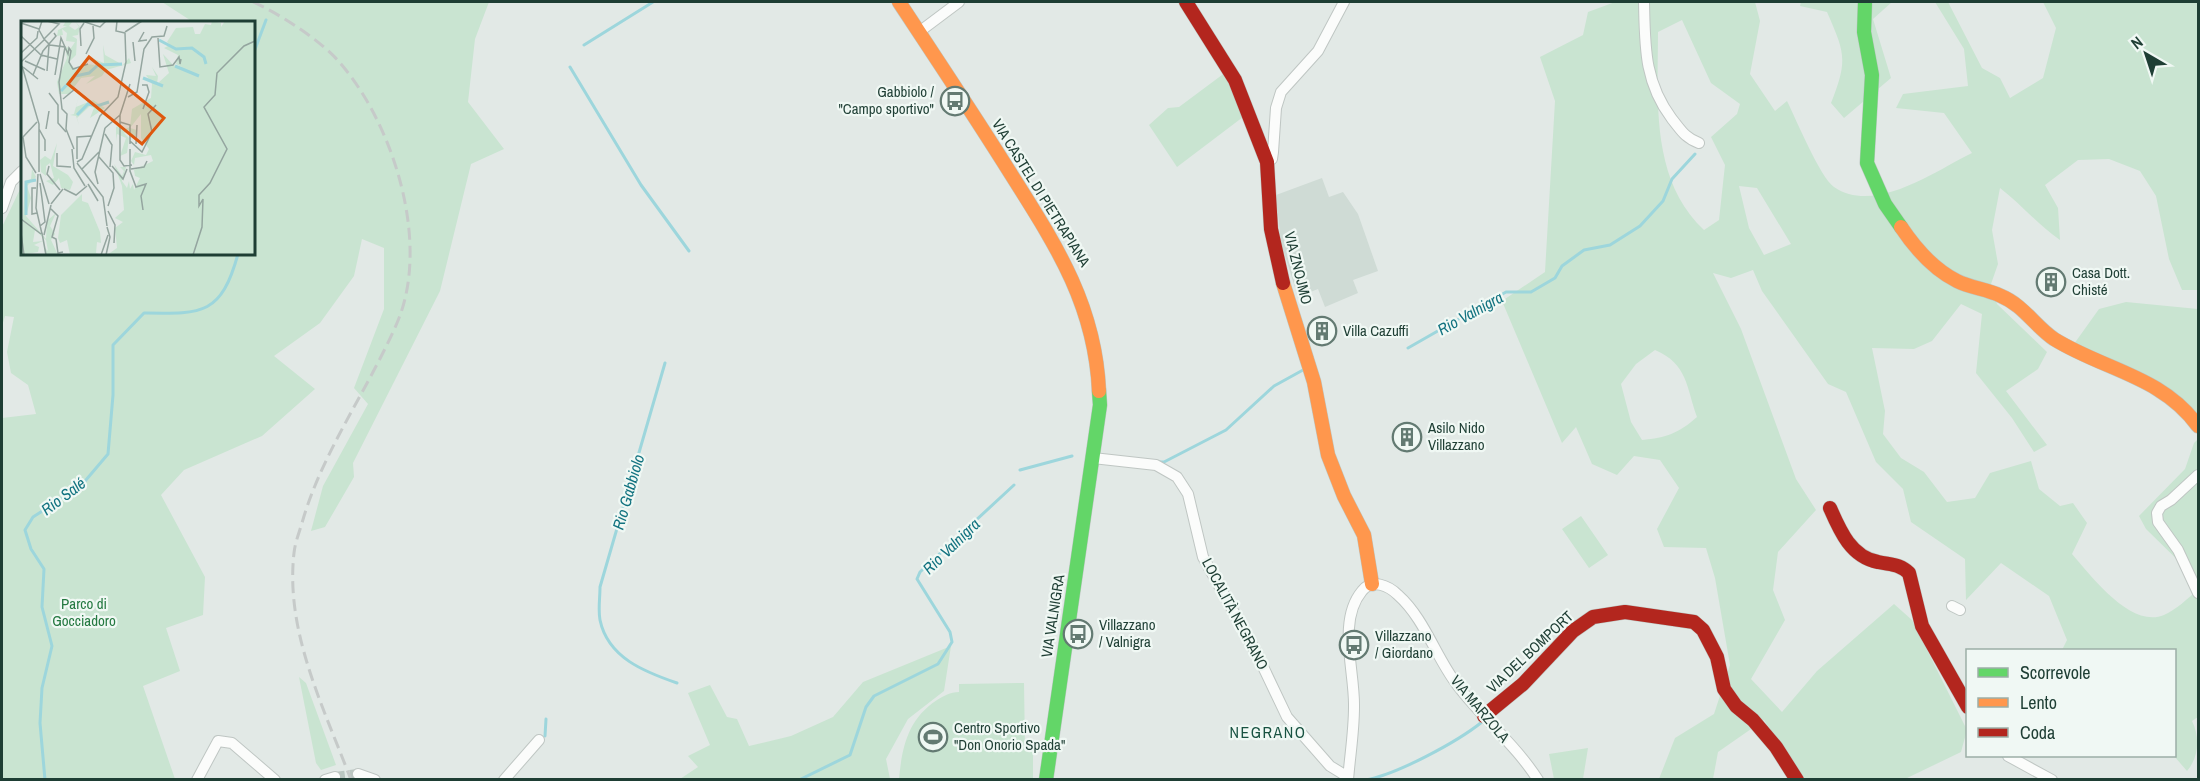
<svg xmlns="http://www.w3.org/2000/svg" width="2200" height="781" viewBox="0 0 2200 781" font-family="'Archivo Narrow',sans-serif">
  <rect width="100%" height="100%" fill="#e2e9e6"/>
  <path fill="#cfdbd5" d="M1322 178 1329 197 1343 192 1358 214 1378 271 1353 280 1358 293 1325 307 1318 289 1298 297 1281 243 1276 195Z"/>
  <path fill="#c9e4d1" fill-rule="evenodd" d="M162 2H489L475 39 468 102 504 149 471 164 440 291 353 463 354 477 325 527 311 531 323 486 368 404 354 388 384 309V248L362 239 354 276 320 323 274 356 315 389 262 436 184 470 161 495 205 577 203 615 166 628 180 671 143 686 175 779H2V418L36 414 28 385 11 373 7 352 14 317 5 316 2 326V227L22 185V254H254V22H193Z
    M1615 2H1755L1760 21 1750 74 1775 111 1787 101C1796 119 1820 177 1834 187 1875 215 1935 171 1972 153L1944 113 1896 108 1903 94 1968 86 1964 49 1935 2H1948L1982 68 2000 78 2010 98 2043 78 2056 28 2043 2H2198V290H2182L2169 259 2156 196 2140 171 2109 159 2078 160 2045 185 2058 208 2060 240C2038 225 2021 204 2000 188L1992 230 1998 264 1991 284 1997 304 2047 352 2038 369 2006 391 2047 445 2034 452 2012 418 1976 373 1982 314 1961 304 1932 341 1914 349 1872 348 1885 411 1883 434 1901 458 1924 472 1947 502 1975 498 1990 473 2031 461 2039 489 2060 506 2073 503 2087 523 2072 554C2091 576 2131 629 2164 615 2176 610 2188 598 2198 590V717L2192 721C2200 737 2199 757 2187 771L2174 756V650H2062L2067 640 2049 596 2001 563 1966 600 1965 559 1911 522 1903 489 1876 462 1846 392 1828 384 1762 291 1753 270 1731 278 1713 273 1741 329 1796 479 1816 510 1778 552 1773 590 1785 620 1751 679 1782 712 1817 671 1894 604 1912 620 1967 730 1961 752 1905 779 1803 780 1764 720 1718 752 1713 779H1659L1675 738 1714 714 1730 665 1715 578 1706 548 1664 547 1657 529 1679 488 1660 460 1634 456 1617 475 1592 464 1576 427 1562 443 1502 301 1545 272 1555 101 1540 57 1583 35 1588 12ZM1682 20 1711 83 1740 104 1737 114 1711 137 1725 165 1719 220 1704 230C1650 179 1658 100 1658 32ZM1739 186 1757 188 1791 244 1764 255 1749 228ZM1655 350C1688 364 1686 387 1697 417 1679 433 1666 438 1642 440L1631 422 1621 384 1636 364Z
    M1801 2H1892L1873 19 1891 78 1844 118 1831 103C1848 60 1845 53 1827 12L1800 6Z
    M1226 72 1243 117 1177 167 1149 125 1168 108 1179 107Z
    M2126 302 2198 309V419L2074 344 2099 309Z
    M2198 439V580L2146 529 2139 516 2185 469 2194 443Z
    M1581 516 1608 555 1589 568 1562 529Z
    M951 646 944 691 908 719 886 759 890 779H680L698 767 688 756 710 745 688 693 710 685 727 717 737 719 749 746 791 736 833 717 863 682Z
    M299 677 306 683 336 765 321 770 316 763Z
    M1024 683 1025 748H1033V779H899C902 747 908 719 937 700 944 696 950 692 959 692V684Z
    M1588 748 1583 779H1554L1549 754Z"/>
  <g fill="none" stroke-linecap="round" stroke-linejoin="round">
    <path stroke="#9dd6dc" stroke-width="3" d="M584 45 653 2
      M254 52 266 20
      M570 67 641 185 689 251
      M1408 348 1506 292H1531L1555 278 1562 266 1584 250 1610 245 1640 226 1663 201 1672 179 1695 154
      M665 363 600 587C600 598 598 610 600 620 608 658 645 672 677 683
      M1160 462H1164L1226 430 1274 386 1303 370
      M1020 470 1072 456
      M545 736 546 719
      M45 780 40 723 42 688 52 646 42 607 44 569 31 549 25 530 33 517 80 487 108 454 113 395V345L144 313C203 314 221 315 238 254
      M799 780 850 755 866 707 874 696 938 664 952 642 950 632 917 579 920 572 1014 485
      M1365 780C1396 775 1457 742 1482 722"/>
    <path stroke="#bbc7c2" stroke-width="10" stroke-dasharray="10 5" stroke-linecap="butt" d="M335 777 358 774"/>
    <g stroke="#bfc6c3" stroke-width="12">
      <path id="street" d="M1644 2C1645 46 1644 82 1672 119 1681 130 1685 138 1699 143
        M919 32 959 2
        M1267 162 1272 159 1273 152 1276 108 1281 92 1318 51 1344 2
        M2 208 11 182 22 171
        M1093 458 1156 465 1177 477 1188 494 1203 557 1257 654 1287 717 1330 766 1348 777
        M2198 475 2171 500 2161 506 2157 513 2158 522 2178 550 2198 593
        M1952 606 1960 610
        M2008 756 2052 780
        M358 774 375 780
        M197 780 218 741 232 743 275 780
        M325 780 335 777
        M504 780 539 740
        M1348 780C1350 755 1354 732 1354 707 1355 672 1337 621 1362 591 1372 578 1389 586 1398 595 1425 619 1436 658 1458 686 1483 719 1516 745 1538 780"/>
    </g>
    <g stroke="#bdc7c3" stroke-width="15">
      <path id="fast" d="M1865 2 1864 32 1872 75 1867 163 1885 204 1901 227
        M1046 780 1100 405 1099 391"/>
    </g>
    <g stroke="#bdc7c3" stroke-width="15">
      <path id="slow" d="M899 2C934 55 970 109 1004 163 1051 238 1095 300 1099 391
        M1901 227C1915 248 1935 270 1957 281 1971 288 1987 289 2001 296 2023 305 2035 326 2054 339 2104 370 2162 376 2198 426
        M1283 283 1314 382 1328 455 1344 496 1364 535 1372 584"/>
    </g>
    <g stroke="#bdc7c3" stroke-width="15">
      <path id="jam" d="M1186 2 1235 80 1267 162 1271 229 1283 283
        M1830 508C1840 531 1851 557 1878 562 1891 565 1900 564 1909 573L1922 626 1968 707
        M1484 716 1523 684 1573 631 1593 617 1625 612 1694 622 1703 630 1717 657 1724 689 1736 706 1753 720 1776 747 1797 780"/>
    </g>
    <use href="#street" stroke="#fbfcfb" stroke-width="10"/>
    <use href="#fast" stroke="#63d668" stroke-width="14"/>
    <use href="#slow" stroke="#ff974d" stroke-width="14"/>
    <use href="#jam" stroke="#b3261e" stroke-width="14"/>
    <path stroke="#c6cac9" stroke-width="3" stroke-dasharray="12 6" stroke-linecap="butt" d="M253 2C280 14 322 41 341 64 394 126 431 244 397 323 368 390 322 452 302 523 299 533 295 543 294 553 285 632 324 708 351 780"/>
  </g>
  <defs>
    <g id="bus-ring" transform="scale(1.5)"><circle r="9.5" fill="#f0f8f4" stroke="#637a72" stroke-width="1.5"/><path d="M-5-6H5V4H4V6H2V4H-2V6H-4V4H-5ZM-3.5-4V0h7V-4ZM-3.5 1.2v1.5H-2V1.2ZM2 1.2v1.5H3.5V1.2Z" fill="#637a72"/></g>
    <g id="building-ring" transform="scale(1.5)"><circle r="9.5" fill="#f0f8f4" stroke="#637a72" stroke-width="1.5"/><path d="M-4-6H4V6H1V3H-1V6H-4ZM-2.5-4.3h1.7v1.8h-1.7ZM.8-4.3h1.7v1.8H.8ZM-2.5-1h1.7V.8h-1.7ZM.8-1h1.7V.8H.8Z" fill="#637a72"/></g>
    <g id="stadium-ring" transform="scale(1.5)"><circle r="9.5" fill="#f0f8f4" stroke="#637a72" stroke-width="1.5"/><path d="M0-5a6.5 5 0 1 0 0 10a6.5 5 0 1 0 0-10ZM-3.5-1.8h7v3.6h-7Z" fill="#637a72"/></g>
  </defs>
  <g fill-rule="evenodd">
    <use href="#bus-ring" x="955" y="101"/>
    <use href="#building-ring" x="2051" y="282"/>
    <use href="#building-ring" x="1322" y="331"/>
    <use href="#building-ring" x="1407" y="437"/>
    <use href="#bus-ring" x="1078" y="634"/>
    <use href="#bus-ring" x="1354" y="645"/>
    <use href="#stadium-ring" x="933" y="737"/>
  </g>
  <g text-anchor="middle" stroke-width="4.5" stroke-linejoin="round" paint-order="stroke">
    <g font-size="15" fill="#1e3e34" stroke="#f0f8f4" text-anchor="start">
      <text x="934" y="97" text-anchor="end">Gabbiolo /<tspan x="934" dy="17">"Campo sportivo"</tspan></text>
      <text x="2072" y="278">Casa Dott.<tspan x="2072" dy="17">Chisté</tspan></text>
      <text x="1343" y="336">Villa Cazuffi</text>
      <text x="1428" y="433">Asilo Nido<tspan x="1428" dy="17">Villazzano</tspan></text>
      <text x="1099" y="630">Villazzano<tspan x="1099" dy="17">/ Valnigra</tspan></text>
      <text x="1375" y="641">Villazzano<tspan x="1375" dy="17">/ Giordano</tspan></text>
      <text x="954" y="733">Centro Sportivo<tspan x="954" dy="17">"Don Onorio Spada"</tspan></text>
    </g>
    <g font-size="15" fill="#1e3e34" stroke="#f0f8f4">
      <text transform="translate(1041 193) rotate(58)" y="5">VIA CASTEL DI PIETRAPIANA</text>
      <text transform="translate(1298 268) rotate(76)" y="5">VIA ZNOJMO</text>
      <text transform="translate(1235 614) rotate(62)" y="5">LOCALITÀ NEGRANO</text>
      <text transform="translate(1053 616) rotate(-81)" y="5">VIA VALNIGRA</text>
      <text transform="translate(1530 652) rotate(-43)" y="5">VIA DEL BOMPORT</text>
      <text transform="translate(1480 709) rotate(50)" y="5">VIA MARZOLA</text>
    </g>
    <g font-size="15" fill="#247941" stroke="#f0f8f4">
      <text x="84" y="609">Parco di<tspan x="84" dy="17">Gocciadoro</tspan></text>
    </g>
    <g font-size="16" font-style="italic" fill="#127380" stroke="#f0f8f4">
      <text transform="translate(1470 313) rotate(-29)" y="6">Rio Valnigra</text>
      <text transform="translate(628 492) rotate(-74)" y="6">Rio Gabbiolo</text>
      <text transform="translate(63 496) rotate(-37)" y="6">Rio Salé</text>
      <text transform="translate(951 546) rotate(-44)" y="6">Rio Valnigra</text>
    </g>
    <g font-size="16" letter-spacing="1.5" fill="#185241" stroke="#f0f8f4">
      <text x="1268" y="738">NEGRANO</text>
    </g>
  </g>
  <g transform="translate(21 21)">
    <rect width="234" height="234" fill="#e2e9e6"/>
    <path d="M45 0H52L48 5 54 9 58 6 54 0 59 6 57 14 51 15 56 18 55 34 48 41 55 49 65 43 74 44 73 38 83 42 82 24 84 34 102 44 108 37 110 42 85 49 81 55 65 63 74 55 60 57 48 73H38L36 61 46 37 44 26 50 27 54 21 45 20 46 12 41 8 42 14 36 15 37 9 46 5H42ZM191 0 200 2V6L204 0H234V234H86L96 227 94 207 102 201 94 197 103 189 101 165 93 143 101 155 103 150 99 146H105L101 160 106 167 108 160 109 168 112 163 113 169 119 157 114 155 113 149 132 140 130 134 114 137 113 144 110 140 114 131 125 134 128 128 120 117V93L109 107 116 109 114 116 108 114V109L103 112 108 117 106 132 99 135 105 117 96 113 95 120V106L100 104 101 109 109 106 111 88 130 77 131 63 125 54 135 55 131 46 137 55 136 63 148 52 142 33 152 44 161 46 155 43 157 34 143 27 149 24 146 21 155 7 172 6 174 13H179L184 3 190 4ZM60 67 55 86 72 79 84 87 69 97 73 87 69 85 56 97 58 104 55 95 49 94 53 93ZM36 122 32 145 47 154 52 161 49 169 40 167 38 157 32 164 25 160 33 157 29 142 25 145V155L20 151 19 139 24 135 30 139ZM11 148 15 156 6 165 10 177 5 195 25 218 26 200 35 192 29 205 34 213 30 219 37 234H14L24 233 23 226 27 230 25 219 14 209 12 221 22 220 13 224 18 226 17 231 0 234 4 160 10 158ZM61 173V180L67 182 79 211 80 222 76 221 75 232 80 234H49L46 219 39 222 37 217 40 194Z" fill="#c9e4d1"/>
    <path fill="none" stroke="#9dd6dc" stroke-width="3" d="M138 19 155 28 171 27 183 36 185 43M78 44 101 43M154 45 178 55M122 57 142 65M40 70 54 55 68 52 77 44M56 94 67 83 76 85 88 81M5 194V161L15 159"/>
    <path fill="none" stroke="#94a59f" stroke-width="1.5" d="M21 0 18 9 23 18 29 24 44 26 38 61 41 88 46 93 45 108 53 128M61 0 79 6 85 0M96 0 95 10 104 12M0 2 18 8M104 11 121 0M123 11 118 20 126 19M0 15 20 34 36 38M137 17 139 46 152 44 158 36 159 43 160 38M23 18 38 3 26 0M112 21 114 40M60 25 59 8 63 2M0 32 16 17 17 10M65 33 73 17 72 5M4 40 24 49M0 41 23 19M1 45 18 103V151M2 46 17 58M26 50 28 24M12 54 22 30 35 15 33 12M34 54 40 17 47 33 48 27 50 30 48 41 52 48 67 43M121 64H126L128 71 122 88M28 72 37 84V102L45 111M107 76 116 71 123 28 131 16 143 15 146 5M42 78 54 68 58 72M99 94V139L103 145 111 144M99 94 109 63M99 101 109 104V123M84 107 99 94M18 108 24 119V130M25 108 28 90M84 113 91 124 89 146M2 116 5 136 15 152M2 116 16 101M109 120 121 131 131 111 127 93 135 84M115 123 116 104M51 128 53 147 64 165M109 128V150L115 166 125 163 120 175 122 189M36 132V145L50 146M78 136 92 152 93 167 87 185M56 138V116L70 115M56 141 61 138 79 95 97 76 105 41 104 12M56 142 82 176 86 205M28 145 26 153 39 169M91 145 102 158 106 148M61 148 78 131M110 148 123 146 126 140M17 153 15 187 21 213M19 153 28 183M19 162 24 201 19 205M67 163 77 180M77 163 74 151 84 107M15 167H11V193L16 192M43 168 55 174 66 165M30 183 42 168M29 187 37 195 31 216 35 218 37 232 42 231M87 190 94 204 93 222M0 198 20 213M0 212 3 234M21 212 25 234M23 214 30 184M80 234 87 214M85 234 89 216 86 206M172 234 181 206 182 178 178 185V174L189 162 206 128 183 86 194 74 196 52 223 25 234 20"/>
    <path fill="#de580e" fill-opacity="0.15" stroke="#de580e" stroke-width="3" d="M68 36 143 97 121 123 47 63Z"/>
    <rect width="234" height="234" fill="none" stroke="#1e3e34" stroke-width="3"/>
  </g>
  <rect width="2200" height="781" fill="none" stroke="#1e3e34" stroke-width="6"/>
  <rect x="1966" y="649" width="210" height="108" fill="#f0f8f4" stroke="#9caea7" stroke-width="1.5"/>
  <rect x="1978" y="668" width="30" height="9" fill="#63d668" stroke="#9caea7" stroke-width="1.5"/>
  <text x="2020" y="679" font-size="18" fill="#1e3e34">Scorrevole</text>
  <rect x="1978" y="698" width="30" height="9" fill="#ff974d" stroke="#9caea7" stroke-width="1.5"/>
  <text x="2020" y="709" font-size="18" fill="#1e3e34">Lento</text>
  <rect x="1978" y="728" width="30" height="9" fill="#b3261e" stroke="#9caea7" stroke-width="1.5"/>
  <text x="2020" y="739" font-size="18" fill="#1e3e34">Coda</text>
  <g transform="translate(2146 54) rotate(321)" stroke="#f0f8f4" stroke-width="4.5" paint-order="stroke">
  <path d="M0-4.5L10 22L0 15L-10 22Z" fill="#1e3e34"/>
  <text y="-9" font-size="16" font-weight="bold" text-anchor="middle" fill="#1e3e34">N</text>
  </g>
</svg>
